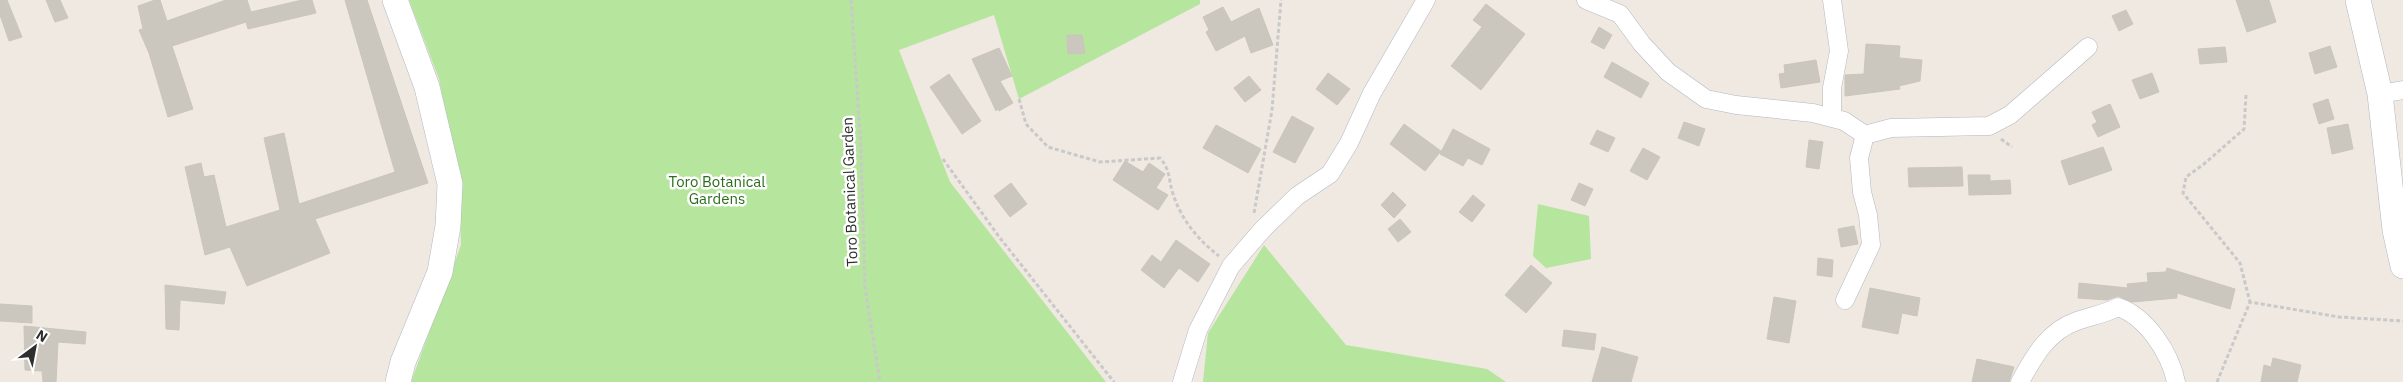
<svg xmlns="http://www.w3.org/2000/svg" width="2403" height="382" viewBox="0 0 2403 382" font-family="'IBM Plex Sans',sans-serif">
  <rect width="100%" height="100%" fill="#efe9e1"/>
  <path fill="#b6e59e" d="M409 0H1200V4L1019 99 994 15 899 50 950 182 1106 382H411L461 245 459 181 439 79Z
    M1538 204 1589 216 1591 259 1546 268 1533 256Z
    M1264 245 1346 345 1487 369 1506 382H1203L1208 333Z"/>
  <path fill="#cbc7bf" stroke="#cbc5ba" d="M0 0H7L22 37 9 41 0 15Z
    M46 0H60L68 18 55 22Z
    M155 0H160L167 21 226 0H247L251 12 302 0H312L316 13 248 29 246 22 172 46 193 109 168 117 149 53 139 30 143 29 138 6Z
    M345 0H367L428 183 315 219 330 253 247 286 230 247 205 255 185 167 201 163 204 177 214 175 226 227 280 210 264 138 284 133 299 204 395 172Z
    M2236 0H2269L2276 22 2247 32Z
    M1486 4 1525 34 1481 90 1451 66 1482 27 1473 20Z
    M1223 7 1231 22 1259 8 1273 45 1251 53 1245 36 1216 51 1206 32 1209 30 1203 17Z
    M2126 10 2133 24 2119 31 2112 16Z
    M1599 27 1612 35 1604 49 1591 42Z
    M1067 35H1082L1085 53 1068 54Z
    M1866 44 1900 46 1899 58 1922 60 1920 81 1899 86 1900 89 1845 96V75L1864 74Z
    M2330 46 2337 67 2315 74 2309 53Z
    M2225 47 2227 62 2200 64 2198 49Z
    M999 48 1012 76 1000 81 1013 103 999 111 998 109 996 111 972 59Z
    M1816 60 1820 82 1781 88 1779 74 1785 73 1784 65Z
    M1612 62 1649 83 1641 98 1604 77Z
    M1328 73 1350 89 1337 105 1316 89Z
    M2152 73 2159 92 2140 99 2132 80Z
    M949 74 981 121 962 134 930 87Z
    M1249 76 1261 90 1245 102 1234 88Z
    M2328 99 2334 119 2319 124 2313 104Z
    M2110 104 2120 127 2098 137 2092 125 2097 122 2092 112Z
    M1292 116 1314 128 1295 163 1273 152Z
    M1684 122 1705 129 1699 146 1678 138Z
    M1404 124 1441 151 1425 171 1390 144Z
    M2348 124 2353 149 2332 154 2327 128Z
    M1216 125 1261 149 1248 173 1203 148Z
    M1453 129 1490 149 1482 165 1468 158 1463 166 1440 154Z
    M1597 130 1615 138 1608 152 1590 144Z
    M1809 140 1823 142 1819 169 1806 167Z
    M2103 147 2112 170 2069 185 2061 161Z
    M1643 148 1660 157 1647 180 1630 171Z
    M1125 161 1143 172 1149 163 1165 174 1156 188 1168 195 1158 210 1113 180Z
    M1962 167 1963 186 1909 187 1908 168Z
    M1968 175H1990V181L2010 180 2011 194 1969 195Z
    M1011 183 1027 204 1010 217 994 196Z
    M1579 183 1593 189 1585 206 1571 200Z
    M1393 192 1406 205 1394 218 1381 205Z
    M1473 195 1485 205 1472 222 1459 212Z
    M1400 219 1411 232 1398 242 1388 229Z
    M1854 226 1858 244 1841 247 1838 229Z
    M1176 240 1210 264 1198 282 1179 268 1164 288 1141 270 1152 255 1161 262Z
    M1818 258 1833 260 1832 277 1817 275Z
    M1531 265 1552 283 1526 313 1505 295Z
    M2167 268 2235 289 2230 309 2177 293V298L2132 302 2118 296 2107 300 2078 298 2079 283 2128 288 2127 284 2148 282 2147 273 2166 272Z
    M165 285 226 292 224 304 180 300 179 330 166 329Z
    M1870 288 1920 298 1917 316 1902 313 1898 334 1862 327Z
    M1774 297 1796 301 1789 343 1767 339Z
    M0 304 32 306V323L0 321Z
    M24 326 86 332 85 344 58 342 56 382H43L42 371 25 370Z
    M1564 330 1596 334 1594 350 1562 346Z
    M1602 347 1638 357 1631 382H1592Z
    M2273 358 2301 365 2297 382H2261L2264 365 2271 367Z
    M1977 359 2014 367 2009 382H1972Z"/>
  <g fill="none" stroke-linecap="round" stroke-linejoin="round">
    <g stroke="#b4b7c1" stroke-width="19">
      <path id="minor" d="M1586 0 1620 14 1642 44 1668 72 1706 99 1736 105 1813 113 1844 121 1865 135 1891 128 1989 126 2010 115 2088 47
        M2380 94 2403 90
        M1832 118V88L1839 51 1832 0
        M1845 300 1871 245 1868 215 1862 192 1859 158 1865 135
        M1182 382 1198 330 1231 266 1263 229 1297 196 1330 174 1349 143 1372 93 1426 0
        M2020 382C2034 356 2048 331 2077 321 2091 316 2105 314 2118 307 2147 317 2170 353 2176 382"/>
    </g>
    <g stroke="#b4b7c1" stroke-width="26">
      <path id="secondary" d="M395 0 427 87 450 184 448 226 440 272 403 362 398 382
        M2358 0 2380 94 2395 230 2403 266"/>
    </g>
    <path stroke="#c9c9c9" stroke-width="3" stroke-dasharray="4 2.5" stroke-linecap="butt" d="M851 0 861 149 865 288 880 382
      M2246 95 2244 129 2204 164 2186 177 2183 193 2240 263 2250 302
      M1019 99 1026 124 1048 147 1100 162 1160 158C1171 171 1168 179 1173 194 1181 219 1198 240 1219 256
      M2001 139 2012 147
      M943 159 1000 238 1114 382
      M1254 213 1272 110 1281 0
      M2217 382 2250 302 2339 317 2403 321"/>
    <use href="#minor" stroke="#fff" stroke-width="18"/>
    <use href="#secondary" stroke="#fff" stroke-width="25"/>
  </g>
  <g text-anchor="middle" stroke-width="5" stroke-linejoin="round" paint-order="stroke">
    <g font-size="15" fill="#2c6e1b" stroke="#fff">
      <text x="717" y="187">Toro Botanical<tspan x="717" dy="17">Gardens</tspan></text>
    </g>
    <g font-size="15" fill="#2e2e2e" stroke="#fff">
      <text transform="translate(850 192) rotate(-92)" y="5">Toro Botanical Garden</text>
    </g>
  </g>
  <g transform="translate(35 347) rotate(32)" stroke="#ffffff" stroke-width="4" paint-order="stroke">
  <path d="M0-4L9 19L0 12L-9 19Z" fill="#2e2e2e"/>
  <text y="-8" font-size="14" font-weight="bold" text-anchor="middle" fill="#2e2e2e">N</text>
  </g>
</svg>
